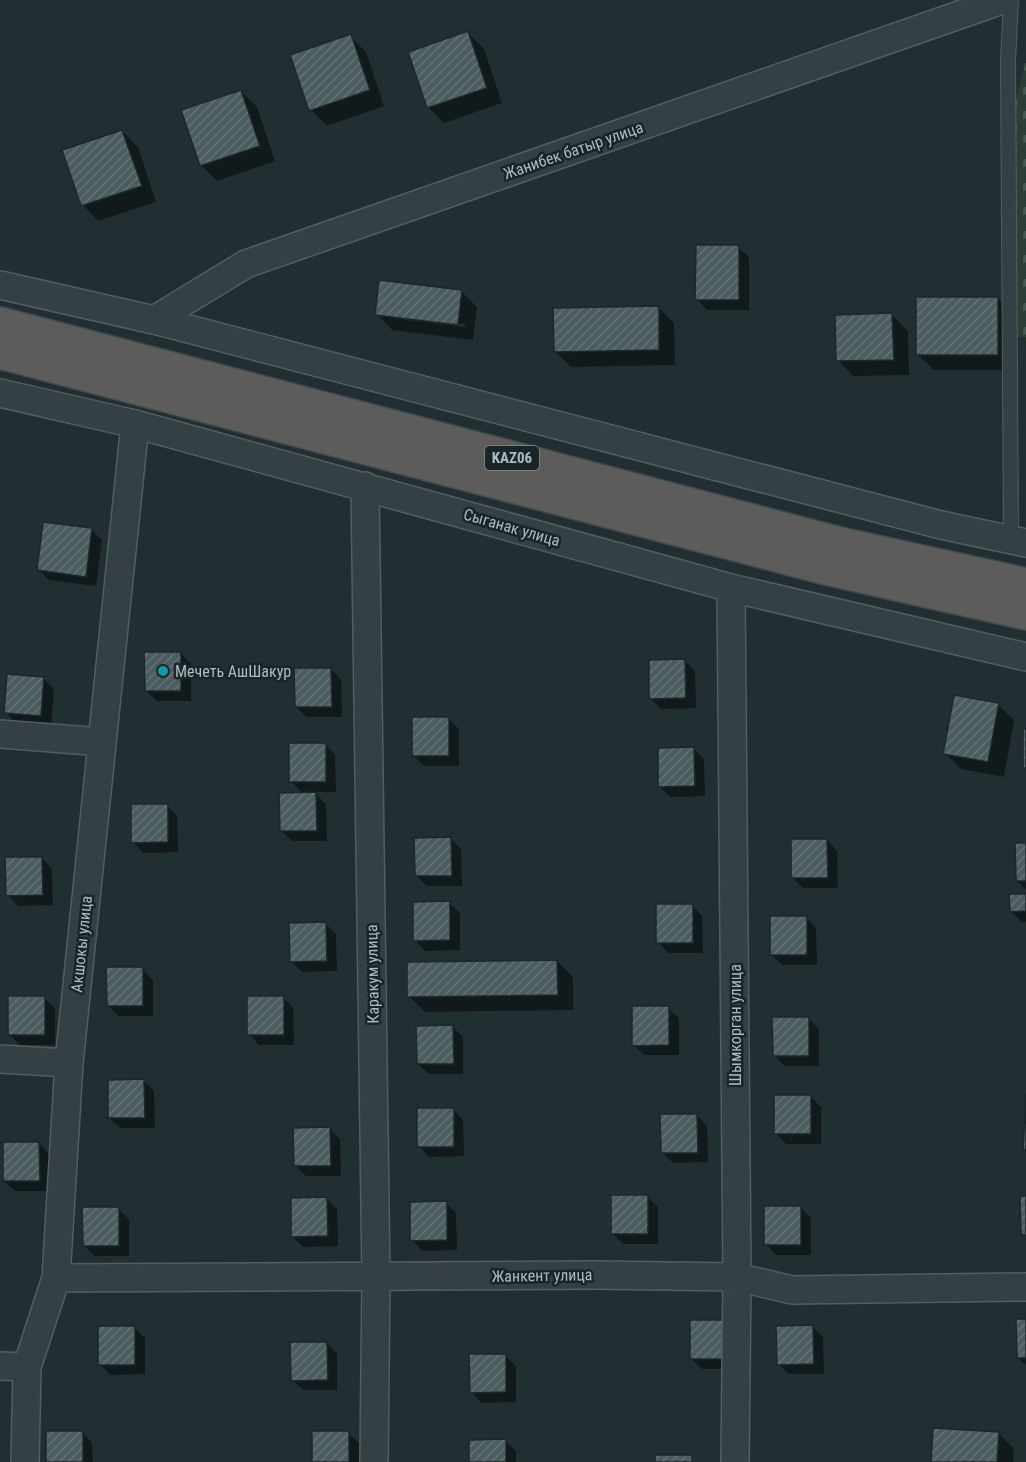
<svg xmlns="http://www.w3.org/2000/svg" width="1026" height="1462" viewBox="0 0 1026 1462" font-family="'Roboto Condensed',sans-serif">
  <defs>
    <pattern id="cemetery-stones" width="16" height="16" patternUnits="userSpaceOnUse" patternTransform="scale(1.5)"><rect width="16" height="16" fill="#2c3f37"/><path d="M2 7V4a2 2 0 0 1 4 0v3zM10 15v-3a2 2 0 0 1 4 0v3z" fill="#485952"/></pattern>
    <pattern id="building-hatch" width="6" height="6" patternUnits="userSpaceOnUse" patternTransform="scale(1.5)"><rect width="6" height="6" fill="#4c5d62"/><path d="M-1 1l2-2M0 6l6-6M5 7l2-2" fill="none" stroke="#637277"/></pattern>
  </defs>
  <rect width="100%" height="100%" fill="#212f33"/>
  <path fill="url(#cemetery-stones)" d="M1026 60V337H1009L1011 121Z"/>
  <path fill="#0007" fill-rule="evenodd" d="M468 33 484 49 502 103 444 123 428 107Z
    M350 36 366 52 384 106 327 126 311 110Z
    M241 91 257 107 275 161 217 181 201 165Z
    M122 131 138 147 156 202 98 221 83 205Z
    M738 247 749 257V310H707L697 299Z
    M461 291 477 307 473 340 392 330 377 314ZM392 315 465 324V327L392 318Z
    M997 298 1013 314 1014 370H934L918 355Z
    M658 307 674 323 675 365 571 367 555 351Z
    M892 315 908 331 909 375 853 376 838 360Z
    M91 529 102 540 96 586 49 580 39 570Z
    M181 653 191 664V701H157L146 691Z
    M685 661 695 671 696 708 661 709 650 698Z
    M331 669 341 680 342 717H307L296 707Z
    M43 678 54 689 51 726 16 723 6 713Z
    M998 705 1014 720 1004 777 961 769 945 753Z
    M448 718 459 729V766H424L414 756Z
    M325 744 335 755 336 792H314L326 804 327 841H292L282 831 303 794 291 781Z
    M694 749 704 759 705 796 670 797 659 786Z
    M167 805 177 816 178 852 143 853 133 842Z
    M451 839 461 849 462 886H427L417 876Z
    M827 840 837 851 838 888H803L792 877Z
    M1026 844V890L1017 881Z
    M42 858 52 869 53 905 18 906 8 895Z
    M1026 895V922H1022L1011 911Z
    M449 903 460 913V950L425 951 415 940Z
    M692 905 702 916 703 953H668L658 942Z
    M806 917 816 928 817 965H782L772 955Z
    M326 924 336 934 337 971 302 972 291 961Z
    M557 961 573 977V1010L425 1012 409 996Z
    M142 969 153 980V1016H119L108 1006Z
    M283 997 293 1008 294 1045H259L249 1034Z
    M44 998 55 1008V1045H20L10 1035Z
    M668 1008 679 1018V1055H644L634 1045Z
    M808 1018 819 1029V1066H785L774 1055Z
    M453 1027 463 1037V1074H429L418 1064Z
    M144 1081 154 1091 155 1128H120L109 1118Z
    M810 1096 821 1107V1144H786L776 1133Z
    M453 1109 463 1120 464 1156 429 1157 419 1146Z
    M697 1115 707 1126 708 1162 673 1163 662 1152Z
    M330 1129 340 1139 341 1176H306L296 1166Z
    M39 1143 49 1154 50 1191H15L4 1181Z
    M647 1196 658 1207V1244H623L613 1234Z
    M327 1199 337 1209 338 1246 303 1247 292 1236Z
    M446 1203 456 1213 457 1250 422 1251 412 1240Z
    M800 1207 811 1218V1255H776L766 1244Z
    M118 1209 129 1219V1256H95L84 1246Z
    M1026 1320V1365L1018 1358Z
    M134 1327 145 1338V1374L110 1375 100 1364Z
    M813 1327 823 1337 824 1374H789L778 1364Z
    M737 1332V1369H702L692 1359Z
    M327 1343 337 1354V1390H303L292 1380Z
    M505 1355 516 1366V1402L482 1403 471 1392Z
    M82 1432 92 1443 93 1462H48Z
    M348 1433 359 1443V1462H314Z
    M998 1433 1014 1449 1013 1462H933Z
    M505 1441 516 1451V1462H471Z"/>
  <path fill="url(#building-hatch)" stroke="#1b272b" stroke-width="1.5" d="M468 31 487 88 427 108 408 52Z
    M351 34 370 90 309 111 290 55Z
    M241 90 260 146 200 166 181 110Z
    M122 130 142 186 81 206 62 150Z
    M696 245H739V300H695Z
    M379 280 462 290 458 325 375 315Z
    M916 297H998V355H916Z
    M659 306V350L554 352 553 308Z
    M892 313 894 360 836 361 835 315Z
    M43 522 92 528 86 577 37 570Z
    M144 652H181V691H145Z
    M685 659 686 698 649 699V660Z
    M294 668H331L332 707H295Z
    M7 674 44 677 41 716 4 713Z
    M954 695 999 703 988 762 943 754Z
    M412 717H449V756H412Z
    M1023 729H1026V768H1023Z
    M289 743H326V782H289Z
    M694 747 695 786 658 787V748Z
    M316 792 317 831H280L279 793Z
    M131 804H168V842L131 843Z
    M451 837 452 876H415L414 838Z
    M791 839H827L828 878H791Z
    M1015 843H1026V881H1016Z
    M5 857H42L43 895 6 896Z
    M1009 894H1026V911L1010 912Z
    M450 901V940L413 941V902Z
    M656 904H693V943H656Z
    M770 916H807V955H770Z
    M326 922 327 961 290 962 289 923Z
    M557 960 558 995 407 997V962Z
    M106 967H143V1006H107Z
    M8 996H45V1035H8Z
    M247 996H284V1035H247Z
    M632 1006H669V1045L632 1046Z
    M772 1017H809V1056H773Z
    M453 1025 454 1064H417L416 1026Z
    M144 1079 145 1118H108V1080Z
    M1026 1094V1150H1023Z
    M774 1095H811V1134H774Z
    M417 1108H454V1147H417Z
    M660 1114H697L698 1153H661Z
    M330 1127 331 1166H294L293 1128Z
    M3 1142H39L40 1181H3Z
    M611 1195H648V1234H611Z
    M1020 1196H1026V1235H1021Z
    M327 1197 328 1236 291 1237V1198Z
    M447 1201V1240L410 1241V1202Z
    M764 1206H801V1245H764Z
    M82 1207H119V1246H83Z
    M1016 1319H1026V1358H1017Z
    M690 1320H727V1359H690Z
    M813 1325 814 1364 777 1365 776 1326Z
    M98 1326H135V1365H98Z
    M290 1342H327L328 1380 291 1381Z
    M469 1354H506V1392L470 1393Z
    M933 1428 999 1432 997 1462H931Z
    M46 1431H83V1462H46Z
    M312 1431H349V1462H312Z
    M506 1439V1462H469V1440Z
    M655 1455H692V1462H655Z"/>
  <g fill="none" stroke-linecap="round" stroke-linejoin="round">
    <g stroke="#515e62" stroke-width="16">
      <path id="service" d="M1011 539 1008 61 1011 0"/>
    </g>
    <g stroke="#515e62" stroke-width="30">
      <path id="minor" d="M0 285 154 320 941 525 1026 543
        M154 320 246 264 1002 0
        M0 393 135 424 731 588 1026 657
        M365 486 376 1277 374 1462
        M731 588 737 1277 735 1462
        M0 734 102 742
        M0 1059 69 1063
        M56 1278 596 1275 737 1277 792 1290 1026 1287
        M0 1366 27 1367
        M25 1462 27 1367 56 1278 69 1063 135 424"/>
    </g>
    <g stroke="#3e4b4f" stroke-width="36">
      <path id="trunk" d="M0 324 836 543 1026 585
        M0 352 830 569 1026 613"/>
    </g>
    <use href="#service" stroke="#344044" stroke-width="14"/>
    <use href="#minor" stroke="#344044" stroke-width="27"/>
    <use href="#trunk" stroke="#5e5c5b" stroke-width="33"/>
  </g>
  <circle fill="#0f9aa8" stroke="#192529" stroke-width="2" cx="163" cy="671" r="6"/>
  <g text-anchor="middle" stroke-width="5" stroke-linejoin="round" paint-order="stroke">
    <rect fill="#192529" stroke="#818f93" stroke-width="1.5" x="485" y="446" width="54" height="24" rx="4.5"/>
    <g font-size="15" font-weight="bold" fill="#aebcc1">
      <text x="512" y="463">KАZ06</text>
    </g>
    <g font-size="16" fill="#aebcc1" stroke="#192529">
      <text transform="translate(573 150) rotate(-19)" y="6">Жанибек батыр улица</text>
      <text transform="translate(512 527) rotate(16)" y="6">Сыганак улица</text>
      <text transform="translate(81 944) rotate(-84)" y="6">Акшокы улица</text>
      <text transform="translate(372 974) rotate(-91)" y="6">Каракум улица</text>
      <text transform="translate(735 1025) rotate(-90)" y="6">Шымкорган улица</text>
      <text transform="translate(542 1275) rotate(-1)" y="6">Жанкент улица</text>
    </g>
    <g font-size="16" fill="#aebcc1" stroke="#192529" text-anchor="start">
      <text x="175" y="677">Мечеть АшШакур</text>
    </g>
  </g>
</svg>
